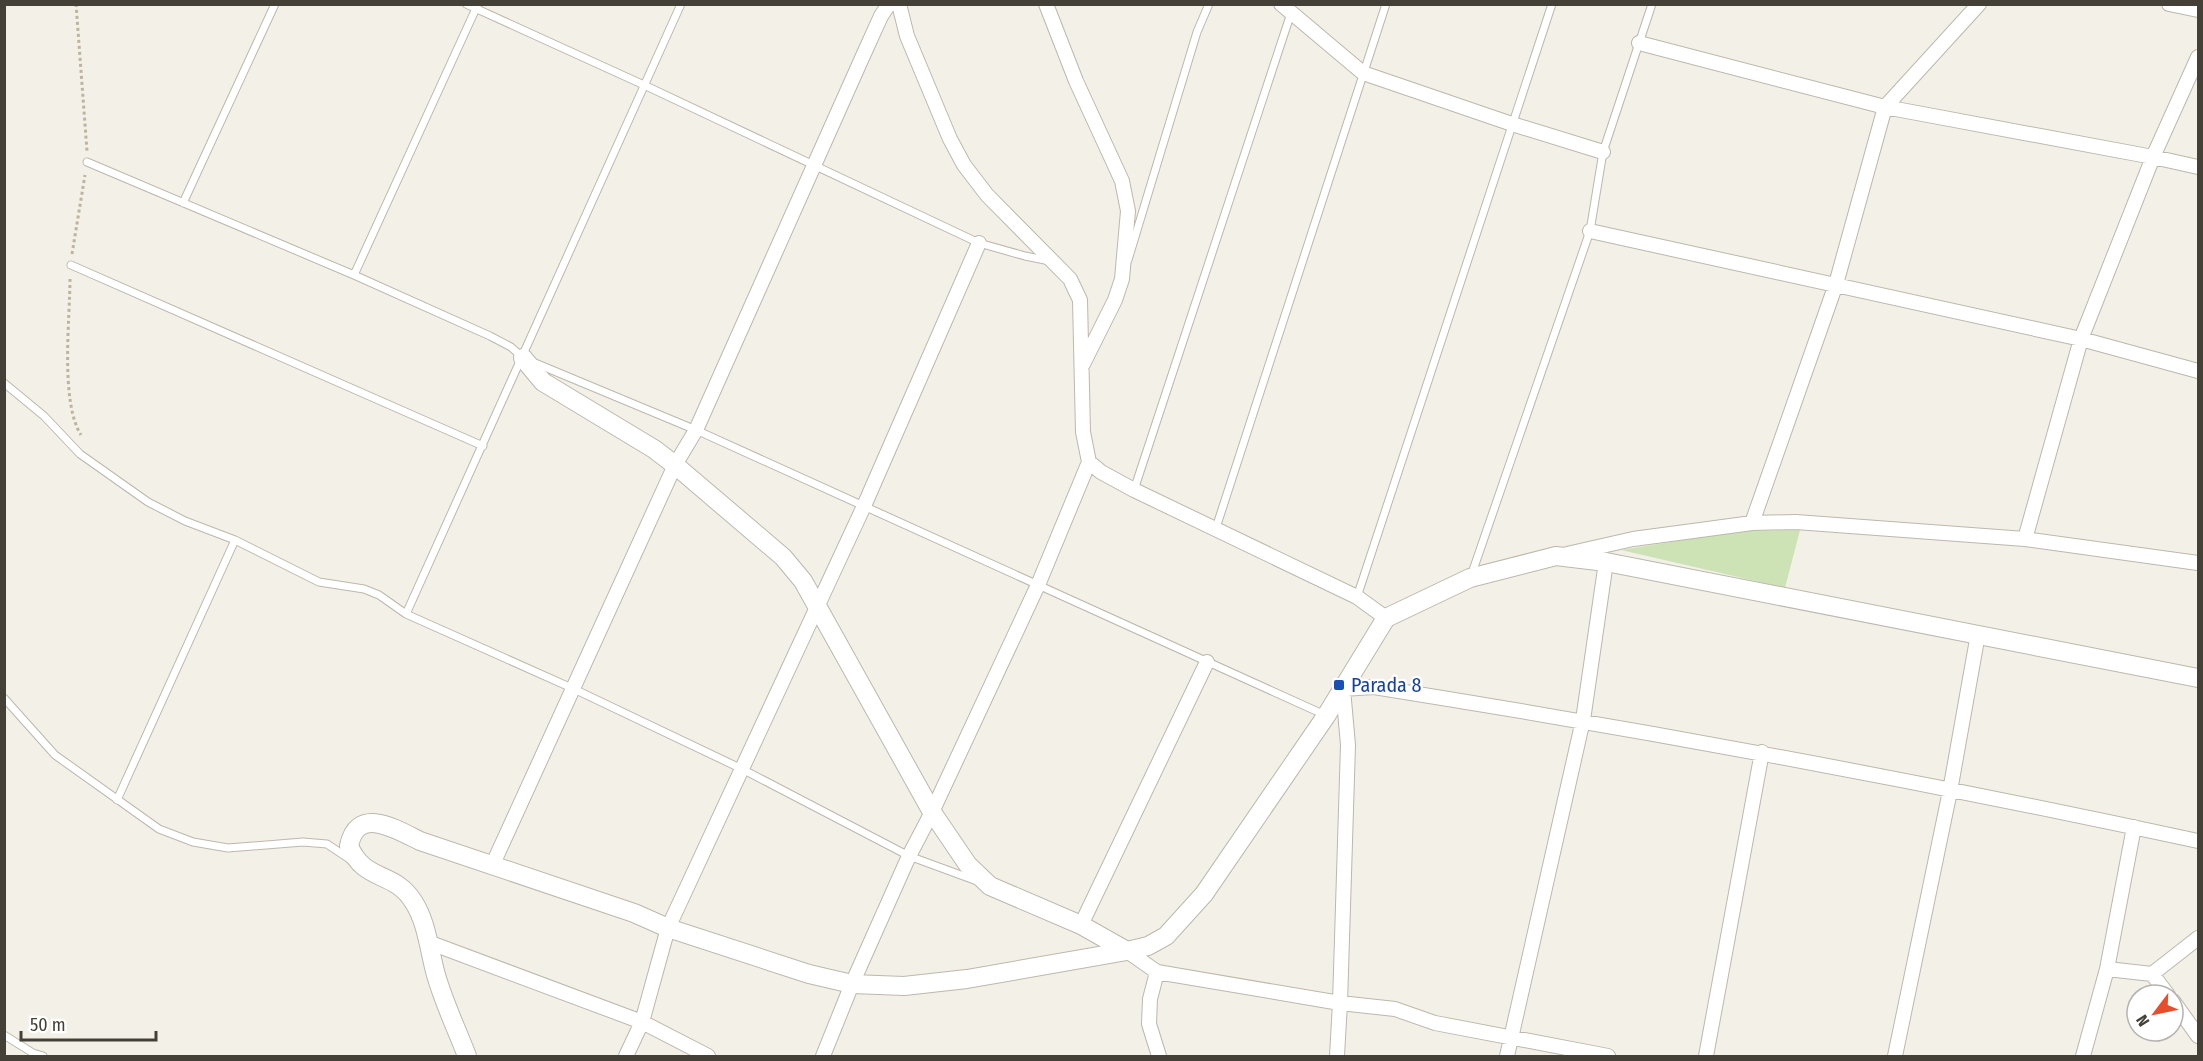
<svg xmlns="http://www.w3.org/2000/svg" width="2203" height="1061" viewBox="0 0 2203 1061" font-family="'Fira Sans Condensed',sans-serif">
  <rect width="100%" height="100%" fill="#f3f0e8"/>
  <path fill="#cde3b5" d="M1800 530 1785 588 1621 550 1739 531Z"/>
  <g fill="none" stroke-linecap="round" stroke-linejoin="round">
    <g stroke="#bdb8ac" stroke-width="9">
      <path id="service" d="M466 4 644 85 979 243 1025 256 1050 261
        M87 162 354 275 490 336 511 347 522 357
        M183 203 275 4
        M1128 260 1197 32 1209 4
        M71 265 483 446
        M354 275 478 4
        M535 363 696 430 1325 715
        M4 383 44 416 80 454 148 502 185 521 235 540 319 582 364 589 379 595 406 614 574 689 742 769 909 856 977 881
        M1134 490 1291 13
        M1215 531 1386 4
        M1471 576 1590 231 1603 152 1652 4
        M1357 597 1552 4
        M406 614 681 4
        M4 698 55 755 159 829 193 842 228 848 303 842 327 844 351 860
        M117 800 235 540
        M4 1035 33 1053 43 1056"/>
    </g>
    <g stroke="#bdb8ac" stroke-width="16">
      <path id="minor" d="M899 4 907 36 950 139 964 165 987 195 1070 279 1080 300 1083 432 1089 462 1101 472 1134 490 1357 597 1386 618
        M1046 4 1076 81 1122 181 1128 211 1122 279 1115 300 1083 364
        M1281 4 1363 73 1512 124 1603 152
        M2169 4 2198 10
        M1639 43 1885 107 2153 157 2198 167
        M1590 231 2081 339 2198 371
        M1752 523 1836 284 1885 107 1979 4
        M2025 539 2081 339 2153 157 2198 57
        M1567 554 1633 539 1693 531 1752 523 1796 522 2025 539 2198 563
        M492 866 675 465 696 430 862 58 881 16 889 4
        M1081 925 1207 662
        M428 942 642 1022 708 1056
        M1127 951 1157 972 1340 1003 1395 1009 1435 1023 1608 1056
        M2107 969 2152 974 2168 995
        M1157 972 1150 999 1149 1024 1159 1056
        M2152 974 2198 938
        M2173 1001 2198 1036
        M626 1056 642 1022 668 928 864 506 979 243
        M823 1056 852 984 909 856 932 812 1038 585 1089 462
        M1337 1056 1340 1003 1348 745 1343 689 1374 687C1650 731 1925 782 2198 841
        M1507 1056 1583 720 1606 562
        M1706 1056 1762 752
        M1895 1056 1950 791 1978 634
        M2083 1056 2107 969 2134 827"/>
    </g>
    <g stroke="#bdb8ac" stroke-width="20">
      <path id="tertiary" d="M523 358 543 382 654 449 675 465 783 557 803 581 932 812 968 865 990 886 1081 925 1127 951
        M467 1056C457 1030 444 1003 436 975 429 950 427 922 413 901 393 870 365 883 349 846 357 805 396 829 420 841L634 913 668 928 809 974 852 984 904 986 967 979 1127 951 1148 946 1166 936 1204 894 1326 716 1386 618 1470 578 1556 556 1606 562 2198 678"/>
    </g>
    <path stroke="#beb49e" stroke-width="3" stroke-dasharray="3 3" stroke-linecap="butt" d="M76 4 87 151
      M72 254 85 175
      M70 279C70 318 60 402 81 435"/>
    <use href="#service" stroke="#fff" stroke-width="7"/>
    <use href="#minor" stroke="#fff" stroke-width="14"/>
    <use href="#tertiary" stroke="#fff" stroke-width="18"/>
  </g>
  <rect fill="#1a4fb4" stroke="#fff" stroke-width="2" x="1333" y="679" width="12" height="12" rx="3"/>
  <g text-anchor="middle" stroke-width="4.5" stroke-linejoin="round" paint-order="stroke">
    <g font-size="20" fill="#164399" stroke="#fff" text-anchor="start">
      <text x="1351" y="692">Parada 8</text>
    </g>
  </g>
  <rect width="2203" height="1061" fill="none" stroke="#454037" stroke-width="12"/>
  <g transform="translate(2155 1013) rotate(238)"><circle r="28" fill="#ffffff" stroke="#b5b3af" stroke-width="1.5"/>
  <path d="M0-4.5L10 22L0 15L-10 22Z" fill="#e74e2b"/>
  <text y="-9" font-size="16" font-weight="bold" text-anchor="middle" fill="#454037">N</text>
  </g>
  <path d="M21 1031v9h135v-9" fill="none" stroke="#454037" stroke-width="3"/>
  <text x="30" y="1031" font-size="18" fill="#454037" stroke="#ffffff" stroke-width="4.5" paint-order="stroke">50 m</text>
</svg>
